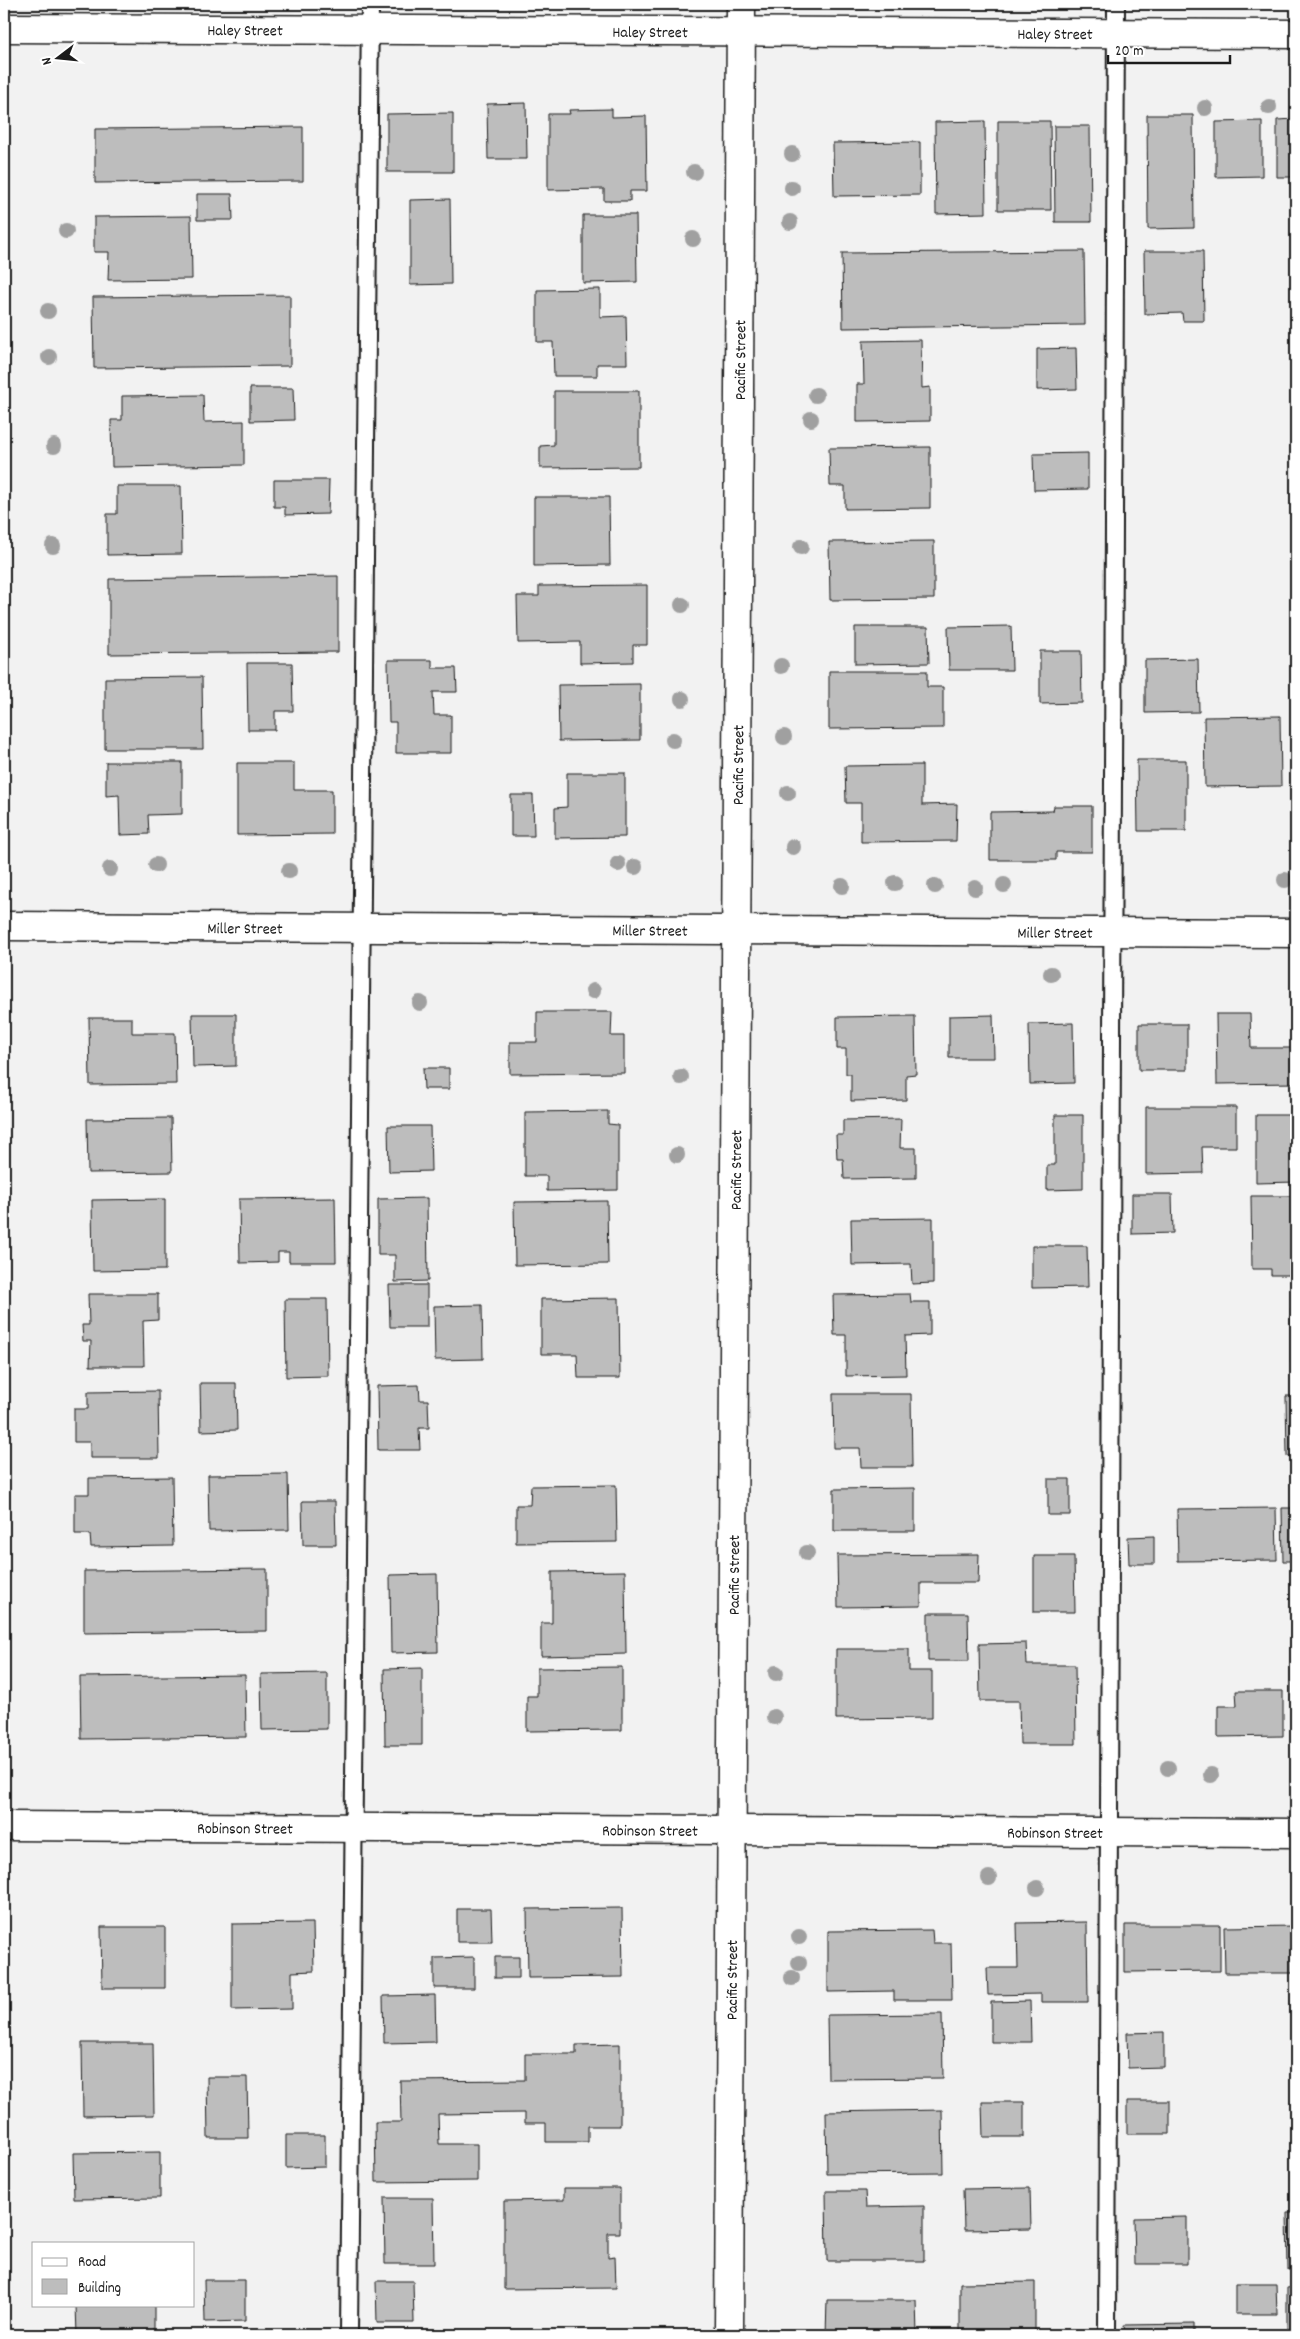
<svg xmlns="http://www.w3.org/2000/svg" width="1300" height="2339" viewBox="0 0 1300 2339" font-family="Dekko,sans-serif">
  <rect width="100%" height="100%" fill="#f2f2f2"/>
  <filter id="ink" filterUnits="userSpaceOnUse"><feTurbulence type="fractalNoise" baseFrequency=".02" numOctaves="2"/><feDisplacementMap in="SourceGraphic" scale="10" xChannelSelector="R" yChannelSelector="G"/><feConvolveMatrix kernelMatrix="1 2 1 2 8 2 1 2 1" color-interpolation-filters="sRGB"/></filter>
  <g filter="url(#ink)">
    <path fill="#bdbdbd" stroke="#1c1c1c" d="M526 103 527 159H488L487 104Z
      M612 109V117L646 116 647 191H630V201H604V189L548 190V114H570L569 110Z
      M453 113V172H387V114Z
      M1147 115H1193L1194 228 1148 229Z
      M1296 119V177H1277V120Z
      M985 121 986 213 936 214 935 122Z
      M998 121H1050L1051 210H998Z
      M1262 121V176L1216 177V122Z
      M1054 126H1090L1091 222H1055Z
      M303 127V181L95 183V129Z
      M920 142V195L834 196 833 143Z
      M197 194H232L233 220H197Z
      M450 199 451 284 410 285V200Z
      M583 215H636L637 282 583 283Z
      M191 216 192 279 108 280 109 252H94V217Z
      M1084 251 1085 325 843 328 842 253Z
      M1144 251H1203L1204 321H1183L1182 313 1145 314Z
      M600 289V317L626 316 627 364H597V376H554L553 342H537V290Z
      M290 295V366L94 368 93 297Z
      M921 340 922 388 930 387V421L857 422V384H864L863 341Z
      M1076 348 1077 389 1037 390V349Z
      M250 388H293L294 420 250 421Z
      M554 391H639V467L540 468V446L554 445Z
      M203 395 204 422 244 421V465L112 467 111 420H122V396Z
      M930 447V508L845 509V486H830L829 448Z
      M1088 453V489L1034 490 1033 454Z
      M274 480H329L328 514 285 515V507H274Z
      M117 486H181L182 554 107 555V514H117Z
      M534 497H609L610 565 534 566Z
      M934 541V599L830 600 829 542Z
      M338 576V652L109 654V579Z
      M647 585V645H633V662L580 663V642L518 643 517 596H539V586Z
      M1011 626 1012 670H949L948 627Z
      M855 627H928L929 663 855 664Z
      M1294 630H1296V712H1295Z
      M1040 651H1081L1082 703 1040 704Z
      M1198 659 1199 712 1145 713V660Z
      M388 660H432V668H456L457 692H433L434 715H451V753H396V722H389Z
      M247 663H292L293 711H275V730H248Z
      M829 671H927V687H943V728L829 729Z
      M202 677 203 749H105V678Z
      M640 684V740L559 741 558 685Z
      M1280 716 1281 786 1205 787 1204 717Z
      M1137 760H1186V831H1138Z
      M106 762H182V814L148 815 149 834 120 835 119 795 106 796Z
      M237 763H294V790H332V834L237 835Z
      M922 765V805L957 804 956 841 861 842V803H846L845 766Z
      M567 773H625V837L555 838V808L567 807Z
      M511 795H533L534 836H511Z
      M1054 806H1092V852H1056V860H990V812L1053 811Z
      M537 1012H612L611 1036H624V1073L510 1074V1042H537Z
      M192 1014H236V1066L193 1067Z
      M1216 1014H1250L1251 1048H1296V1083L1217 1084Z
      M993 1015 994 1058H949V1016Z
      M915 1016 916 1074 906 1075V1100L851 1101V1074H846V1049H837V1017Z
      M89 1018H132V1033H175L176 1084 90 1085Z
      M1073 1023 1074 1083 1030 1084 1029 1024Z
      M1139 1024H1187V1070H1139Z
      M423 1068H449V1089H424Z
      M1146 1107H1236V1147H1202L1203 1173 1146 1174Z
      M608 1111V1124L618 1125V1190L547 1191V1176H525V1112Z
      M1055 1115H1083V1189L1047 1190V1165H1055Z
      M1256 1115H1296V1182L1256 1183Z
      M171 1118 172 1172 88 1173 87 1119Z
      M901 1119 900 1148H916V1178L844 1179 843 1159H837L836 1135H843V1120Z
      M388 1126H430L431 1171 389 1172Z
      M1132 1194H1172L1173 1233 1132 1234Z
      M1251 1196H1296V1275H1271V1269H1252Z
      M335 1198 336 1262H289V1252H278V1262L240 1263 239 1199Z
      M427 1198 428 1281 395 1282V1255H378V1199Z
      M165 1199V1270L93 1271 92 1200Z
      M607 1201 608 1264 515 1265 514 1202Z
      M933 1218V1283L912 1284 911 1264 852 1265 851 1219Z
      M1032 1246H1087L1088 1287 1032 1288Z
      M389 1285H427V1327H390Z
      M88 1294H158V1320L143 1321 144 1366H90L91 1341H83L82 1325H89Z
      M910 1294 911 1302H930V1335L905 1336 906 1375 846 1376V1335H834L833 1295Z
      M619 1298 620 1378H578L577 1354H541V1299Z
      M285 1299H327L328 1376 286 1377Z
      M482 1305 483 1359 435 1360 434 1306Z
      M1291 1308H1296V1363H1291Z
      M200 1383H236L237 1430 201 1431Z
      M419 1385 420 1400H428L429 1428H419L420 1450H378L377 1386Z
      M158 1391 159 1458H90V1442H74V1409H88V1392Z
      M833 1394H911L912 1467H861L860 1448H834Z
      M1286 1396H1296V1456H1287Z
      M288 1474 289 1530 209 1531 208 1475Z
      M172 1477 173 1546 91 1547 90 1534H75V1494H89V1478Z
      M1048 1479H1070V1515H1048Z
      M616 1485 617 1542 516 1543V1505H530L531 1486Z
      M915 1488V1531H834V1489Z
      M302 1501H335L336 1545H303Z
      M1276 1508 1277 1560 1178 1561 1177 1509Z
      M1282 1508H1296V1561H1283Z
      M1154 1536V1564H1129L1128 1537Z
      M979 1554 978 1583H921V1606L838 1607 837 1555Z
      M1034 1556H1074L1075 1612H1034Z
      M267 1569V1631L84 1633V1571Z
      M625 1571 626 1654 541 1656V1623H552V1572Z
      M437 1574 438 1652 391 1653 390 1575Z
      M928 1613H968L969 1661H928Z
      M1026 1643 1027 1665H1075L1076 1744H1020L1019 1701H980L979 1644Z
      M836 1649H909V1671H932V1718L836 1719Z
      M622 1667V1730L527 1731V1696H537V1668Z
      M422 1668V1745H385L384 1669Z
      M1292 1669H1296V1702H1292Z
      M327 1673V1729L262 1730 261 1674Z
      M245 1675 246 1737 81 1739 80 1677Z
      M1236 1691H1283V1736L1218 1737V1706H1237Z
      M622 1908 623 1977 528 1978 527 1909Z
      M457 1909H491L492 1942H457Z
      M1087 1922 1088 2002H1041V1994L988 1995 987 1968H1018L1017 1923Z
      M313 1923 314 1971 292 1972V2009L232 2010V1924Z
      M1125 1925H1220V1971L1125 1972Z
      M1296 1926V1973H1225L1224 1927Z
      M101 1927H165V1988H102Z
      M932 1930 933 1943H951L952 2000H894V1991L828 1992V1931Z
      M474 1957V1988H434V1958Z
      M495 1957H519V1978H495Z
      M435 1995 436 2042 384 2043 383 1996Z
      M1030 2001 1031 2042H991V2002Z
      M1291 2010H1296V2064H1292Z
      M942 2014 943 2078 828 2079 827 2015Z
      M1164 2032V2067L1128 2068 1127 2033Z
      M82 2043H153L154 2115 83 2116Z
      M620 2044V2126H588V2142H546V2123H525V2113L438 2114 439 2144H477V2181L376 2182 375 2122H401L400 2081 525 2080V2054H576V2045Z
      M207 2077H247L248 2138H208Z
      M1293 2090H1296V2132H1293Z
      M1127 2101H1170V2134H1127Z
      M982 2102H1024V2137H983Z
      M942 2110 943 2173 827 2174 826 2112Z
      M286 2135H325V2167L286 2168Z
      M160 2152V2198L74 2199 73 2153Z
      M564 2188H620V2233H608V2257L615 2256 616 2288 504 2289V2201L564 2200Z
      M1030 2188 1031 2229 964 2230 963 2189Z
      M826 2191H865L866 2207 924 2206V2261H827Z
      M384 2198H433L434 2264H385Z
      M1287 2213H1296V2270H1288Z
      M1187 2217V2264H1135L1134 2218Z
      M204 2280H245V2321L205 2322Z
      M376 2281H413L414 2323H377Z
      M1035 2282V2335H960V2283Z
      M1235 2284H1276L1277 2314H1235Z
      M1296 2287V2335H1287V2288Z
      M827 2300H916L917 2335H826Z
      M76 2305H154V2335H77Z
      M1194 2324V2335H1125L1124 2325Z
      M627 2334V2335H549Z"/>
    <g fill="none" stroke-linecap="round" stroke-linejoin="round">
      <g stroke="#1c1c1c" stroke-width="20">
        <path id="service" d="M349 2335 370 4
          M1107 2335 1116 4"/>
      </g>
      <g stroke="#1c1c1c" stroke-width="31">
        <g id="minor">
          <path id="s1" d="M4 926 1296 933"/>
          <path id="s2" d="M4 1826 1296 1833"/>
          <path id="s3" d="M729 2335 741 4"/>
        </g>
      </g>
      <g stroke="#1c1c1c" stroke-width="31">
        <g id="secondary">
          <path id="s4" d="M4 28 1296 34"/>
        </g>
      </g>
      <use href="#service" stroke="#fff" stroke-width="16"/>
      <use href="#minor" stroke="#fff" stroke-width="28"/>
      <use href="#secondary" stroke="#fff" stroke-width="28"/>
    </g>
    <g fill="#a0a0a0">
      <circle cx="1269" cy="107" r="8"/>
      <circle cx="1205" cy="108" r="8"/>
      <circle cx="792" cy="154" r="8"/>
      <circle cx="694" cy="172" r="8"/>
      <circle cx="792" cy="188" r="8"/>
      <circle cx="790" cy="222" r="8"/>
      <circle cx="66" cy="231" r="8"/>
      <circle cx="693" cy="239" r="8"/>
      <circle cx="48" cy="311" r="8"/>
      <circle cx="49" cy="357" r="8"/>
      <circle cx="816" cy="395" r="8"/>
      <circle cx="811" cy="419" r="8"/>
      <circle cx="54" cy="446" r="8"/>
      <circle cx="53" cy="546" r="8"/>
      <circle cx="801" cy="547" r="8"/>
      <circle cx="682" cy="605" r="8"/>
      <circle cx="781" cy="666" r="8"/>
      <circle cx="682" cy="699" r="8"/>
      <circle cx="784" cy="737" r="8"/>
      <circle cx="673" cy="740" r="8"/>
      <circle cx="788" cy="793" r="8"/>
      <circle cx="793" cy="847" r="8"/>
      <circle cx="618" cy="864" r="8"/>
      <circle cx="156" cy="865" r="8"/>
      <circle cx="635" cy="867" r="8"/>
      <circle cx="110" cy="869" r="8"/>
      <circle cx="289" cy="871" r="8"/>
      <circle cx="1285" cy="880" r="8"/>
      <circle cx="895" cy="883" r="8"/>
      <circle cx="1004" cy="885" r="8"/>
      <circle cx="842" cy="886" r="8"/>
      <circle cx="935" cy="886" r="8"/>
      <circle cx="975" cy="888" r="8"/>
      <circle cx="1051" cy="974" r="8"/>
      <circle cx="593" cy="991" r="8"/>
      <circle cx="420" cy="1003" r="8"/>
      <circle cx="681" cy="1077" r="8"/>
      <circle cx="677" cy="1155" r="8"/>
      <circle cx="807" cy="1553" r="8"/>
      <circle cx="776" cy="1673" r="8"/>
      <circle cx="774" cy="1717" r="8"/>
      <circle cx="1168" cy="1768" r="8"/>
      <circle cx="1211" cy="1775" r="8"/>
      <circle cx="989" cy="1878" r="8"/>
      <circle cx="1037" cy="1888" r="8"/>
      <circle cx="799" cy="1937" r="8"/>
      <circle cx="799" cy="1963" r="8"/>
      <circle cx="792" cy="1978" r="8"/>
    </g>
  </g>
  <g text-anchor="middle" stroke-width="5" stroke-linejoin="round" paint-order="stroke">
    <g font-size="16" fill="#1c1c1c" stroke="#fff">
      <text dy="6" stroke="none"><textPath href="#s4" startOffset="241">Haley Street</textPath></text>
      <text dy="6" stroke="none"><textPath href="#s4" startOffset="646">Haley Street</textPath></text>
      <text dy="6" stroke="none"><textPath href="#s4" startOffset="1051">Haley Street</textPath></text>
      <text dy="6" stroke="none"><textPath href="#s3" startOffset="1975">Pacific Street</textPath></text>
      <text dy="6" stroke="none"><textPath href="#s3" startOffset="1570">Pacific Street</textPath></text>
      <text dy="6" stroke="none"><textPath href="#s1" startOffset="241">Miller Street</textPath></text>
      <text dy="6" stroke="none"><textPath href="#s1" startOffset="646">Miller Street</textPath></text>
      <text dy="6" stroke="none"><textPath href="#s1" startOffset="1051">Miller Street</textPath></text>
      <text dy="6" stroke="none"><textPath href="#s3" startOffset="1165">Pacific Street</textPath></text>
      <text dy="6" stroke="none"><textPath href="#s3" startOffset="760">Pacific Street</textPath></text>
      <text dy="6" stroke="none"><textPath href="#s2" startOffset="241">Robinson Street</textPath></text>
      <text dy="6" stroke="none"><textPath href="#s2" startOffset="646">Robinson Street</textPath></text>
      <text dy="6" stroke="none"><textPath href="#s2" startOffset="1051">Robinson Street</textPath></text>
      <text dy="6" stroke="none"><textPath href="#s3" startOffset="355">Pacific Street</textPath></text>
    </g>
  </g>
  <rect width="1300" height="2339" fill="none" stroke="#fff" stroke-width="20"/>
  <rect x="10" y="10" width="1280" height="2319" fill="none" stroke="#1c1c1c" stroke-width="2" filter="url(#ink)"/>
  <rect x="32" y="2242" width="162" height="65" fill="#ffffff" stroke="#a4a4a4"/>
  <rect x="42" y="2258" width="25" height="8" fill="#ffffff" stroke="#a4a4a4"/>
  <text x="78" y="2266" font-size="15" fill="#1c1c1c">Road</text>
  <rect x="42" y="2279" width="25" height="15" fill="#bdbdbd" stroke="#a4a4a4"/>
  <text x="78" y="2292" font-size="15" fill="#1c1c1c">Building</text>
  <g transform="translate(58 58) rotate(254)" stroke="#ffffff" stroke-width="4" paint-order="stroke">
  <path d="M0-4L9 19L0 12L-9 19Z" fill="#1c1c1c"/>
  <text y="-8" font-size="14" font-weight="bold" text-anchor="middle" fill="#1c1c1c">N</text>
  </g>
  <path d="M1108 55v8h122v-8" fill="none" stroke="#1c1c1c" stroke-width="2.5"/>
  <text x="1115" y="55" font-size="15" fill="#1c1c1c" stroke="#ffffff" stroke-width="4" paint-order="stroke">20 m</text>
</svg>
